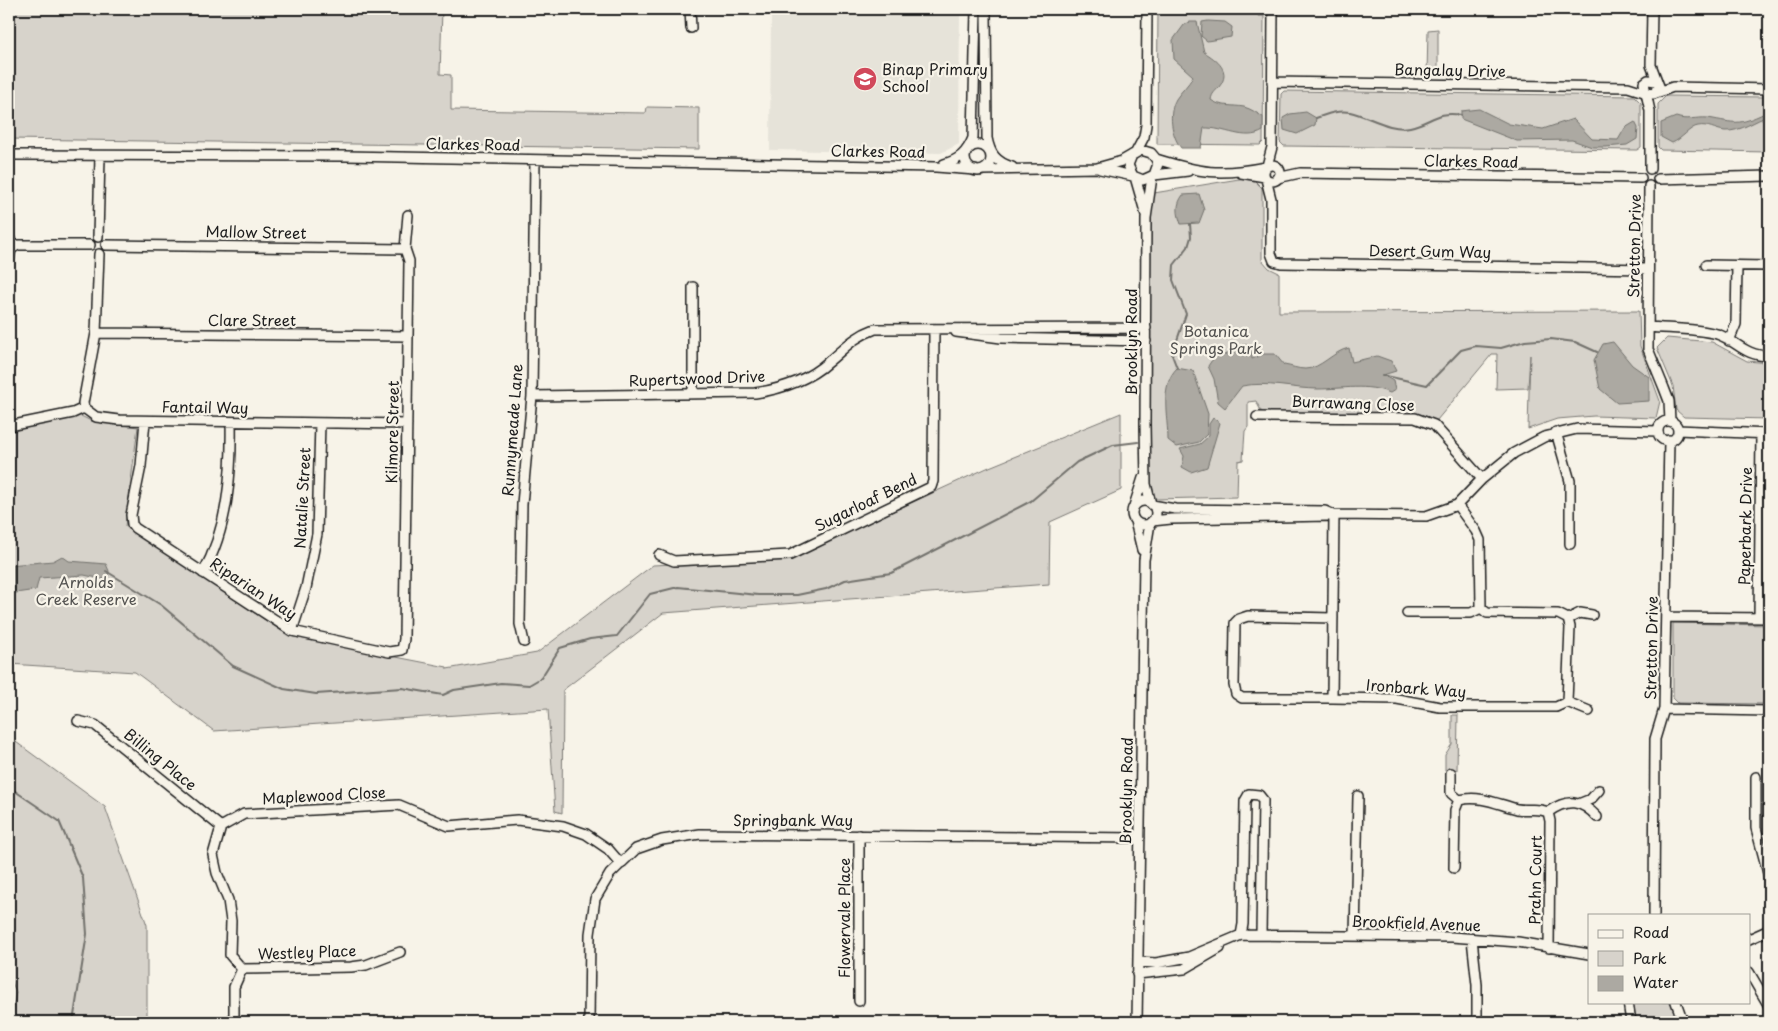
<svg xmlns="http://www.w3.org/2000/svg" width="1778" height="1031" viewBox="0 0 1778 1031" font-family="'Playpen Sans',sans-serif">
  <rect width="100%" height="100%" fill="#f7f3e8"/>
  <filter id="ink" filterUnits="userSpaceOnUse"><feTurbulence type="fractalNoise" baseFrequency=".02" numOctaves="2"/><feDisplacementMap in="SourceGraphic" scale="10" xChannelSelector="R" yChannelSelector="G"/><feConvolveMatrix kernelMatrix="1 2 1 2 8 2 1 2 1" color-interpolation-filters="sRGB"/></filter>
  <g filter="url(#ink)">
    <path fill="#e6e3d9" d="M700 9H960L959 144 941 153 770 150 771 14 700 13Z"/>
    <path fill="#d7d3cb" stroke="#7a7874" d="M9 9H442L440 74 451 75V110L646 113 647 107 699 108V149L9 139Z
      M1158 9H1264L1258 11V16H1264L1263 142 1260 145 1157 144Z
      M1438 29V75L1427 74 1428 30Z
      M1284 91 1634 96 1641 103V147L1637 150 1284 146 1280 142 1281 94Z
      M1666 96 1769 97V152L1661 150 1658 147V104Z
      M1251 177 1262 188V260L1269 268 1279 273V312L1639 311 1640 346 1660 401 1656 418 1594 416 1557 419 1528 429 1530 355 1528 388 1496 389 1497 354H1492L1432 426 1415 415 1262 413 1256 401 1248 402V427L1245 431 1243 460 1238 461 1237 497 1155 499 1147 489 1148 194Z
      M1667 338 1712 342 1747 361 1769 363V419L1684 417 1676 410 1673 386 1657 348Z
      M1121 413V490L1050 522 1049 584 663 613 563 690 562 813 555 811 548 709 214 731 135 672 9 664V430L79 415 91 421 138 427 125 526 289 636 447 667V669L537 653 653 565 791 558 987 468Z
      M1673 623 1769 625V704L1678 703 1673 698Z
      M1452 715H1458L1457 770H1445V755L1452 744Z
      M9 737 105 807 147 925V1022H11L16 992 9 975Z
      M1631 1002H1672L1679 1020C1673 1024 1658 1024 1651 1019L1633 1022Z"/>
    <path fill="#aca9a2" stroke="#72716c" d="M1208 21 1225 22 1232 27 1231 37 1207 41 1201 36 1202 22Z
      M1190 22H1197L1204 52C1217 60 1232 71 1219 87 1215 92 1212 93 1211 100 1220 107 1233 105 1244 107 1251 109 1257 113 1263 117V131C1245 142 1224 127 1204 128L1201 148H1181C1171 135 1168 113 1176 99 1181 91 1189 85 1193 76L1174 59 1173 40 1184 25Z
      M1479 109 1509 124 1543 129 1573 119 1592 139 1618 140 1625 128 1635 122 1638 128 1637 139 1627 145 1606 147H1592L1572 140 1517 141 1461 119V111Z
      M1306 112 1316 118 1315 125 1297 134 1284 130 1283 118 1290 114Z
      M1765 113H1769V116C1755 120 1741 132 1725 131 1715 130 1708 124 1698 126 1690 127 1682 139 1672 143L1661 137V123L1676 117C1687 121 1696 117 1708 118 1737 123 1737 126 1765 113Z
      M1199 194 1204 210 1199 223 1181 224C1177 213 1176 204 1183 195Z
      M1613 342 1632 365 1649 377V401L1617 403 1600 389 1594 360 1603 344Z
      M1244 344 1251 347 1252 359 1263 354H1275L1284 365C1291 366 1298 369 1305 369 1321 369 1333 351 1349 348L1352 362 1377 356 1391 361 1396 371 1383 375 1393 381 1395 390 1390 393C1366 383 1344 389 1318 389 1293 389 1267 381 1242 386L1225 408 1218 402 1214 379 1208 366 1214 357 1235 352Z
      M1177 368 1193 371 1208 414 1207 434 1199 442 1177 447 1168 440C1168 417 1159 386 1177 368Z
      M1213 418 1220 423 1207 467 1191 472 1182 467 1184 456 1180 449 1200 444 1209 436V424Z
      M62 556 69 561 106 564 109 571 107 580 84 575 39 578 36 590 9 594V565L53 561Z"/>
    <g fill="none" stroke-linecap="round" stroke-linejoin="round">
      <path stroke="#72716c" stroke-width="2" d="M1316 118C1327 114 1338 110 1350 112 1369 116 1389 131 1410 127 1430 123 1438 110 1461 115
        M1177 368 1172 355 1186 314 1173 280 1174 265 1188 247 1191 237 1190 224
        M1382 375 1427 385 1461 350 1476 346 1501 348 1525 341 1551 339 1575 342 1597 352
        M106 571 161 605 233 666 284 689 316 694 402 688 443 695 454 690 501 683 529 685 541 678 560 648 590 639 617 636 650 594 678 587 758 595H797L826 589 845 580 891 573 1031 501 1077 462 1113 445 1138 442
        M9 787 59 821 83 878 87 934 73 1022"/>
      <g stroke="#1c1c1c" stroke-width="12">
        <path id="minor" d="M690 9 691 28
          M986 9 987 138C990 154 996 162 1012 167
          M1652 9 1651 65 1659 86 1654 94 1646 93 1644 83 1648 80 1656 81
          M1272 82 1628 87 1644 92
          M1646 93 1650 111V169
          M1656 93 1673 87 1769 89
          M965 158a13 13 0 1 1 26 0a13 13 0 1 1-26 0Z
          M1136 152 1144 137 1146 125 1147 9
          M9 155 346 156 936 167 975 170
          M1156 159C1201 173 1219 176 1266 167
          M944 164C959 160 967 153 973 138L976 9
          M1264 173a8 8 0 1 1 16 0a8 8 0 1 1-16 0Z
          M1267 166 1272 147 1273 9
          M1100 169 1133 176
          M983 170 1097 168 1122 161 1141 150 1151 153 1156 159 1158 164 1154 175 1143 180 1133 176 1128 165 1132 155
          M1241 173 1265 177
          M1154 175 1188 171
          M1135 177 1146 215
          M1277 178 1300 173 1641 178
          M1266 179 1271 199V253L1274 261 1281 263 1648 269
          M1658 179 1769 176
          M1649 186 1648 349 1664 388 1669 401 1670 421
          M9 237 13 247
          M98 237 100 156
          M106 245 405 249
          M9 260 11 249 18 245H90
          M1706 265 1769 266
          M693 287V393
          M1648 327C1670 329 1695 328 1717 334 1736 340 1744 356 1769 356
          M956 332 1001 338 1146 341
          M96 333 408 336
          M1729 341 1736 324 1737 266
          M532 396 755 393C782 389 807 381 828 362 845 348 853 337 875 329L1146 328
          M84 408 83 403 96 333 99 254
          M1257 417 1415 418 1434 425 1482 479
          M145 421 141 466 131 515 132 524 135 528 292 631 389 652 402 650 404 639 409 261 405 249 408 215
          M1658 431a10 10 0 1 1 20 0a10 10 0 1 1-20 0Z
          M9 426 73 413 84 408 96 417 119 420 407 424
          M1678 430 1769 434
          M1556 432 1570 481V544
          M1132 513a12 12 0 1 1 24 0a12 12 0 1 1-24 0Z
          M1151 504 1146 484 1145 424 1146 218 1152 177
          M1152 505 1175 509 1325 511 1334 515 1426 516 1457 505 1482 479 1514 453 1544 437 1577 429 1658 431
          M1457 505 1476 531 1480 540 1481 608 1487 613 1558 614 1568 619 1570 627 1567 702
          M1134 506 1143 478
          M1334 515 1332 698 1397 699 1440 707H1556L1567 702
          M1135 521 1142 550
          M1152 521 1171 519 1329 516
          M659 555 674 561 790 555 931 487 933 481 934 329
          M203 573C228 528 232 473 231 422
          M1407 613H1471L1481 608
          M1666 617 1769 618
          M1759 618 1761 434
          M1568 619 1580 613 1592 615
          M292 631 306 588 317 534 320 423
          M524 642 520 624 522 504 532 396 535 160
          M1332 698H1242L1236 694 1234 685 1235 623 1239 619 1248 616 1333 618
          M1567 702 1589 711
          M1664 709 1769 711
          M78 721 95 725 221 827
          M1451 773V793L1459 800
          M1756 777V828L1769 877
          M1581 803 1591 799 1599 790
          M1548 812C1567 799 1581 799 1597 817
          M1454 868 1455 810 1459 800C1481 795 1497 804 1517 809 1528 811 1537 807 1548 812L1550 821 1549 948
          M1654 915 1655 739 1664 709 1669 440
          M1241 935 1243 924 1245 801 1249 794 1259 795 1263 800 1261 935
          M1355 936 1358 796
          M1472 939 1477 985V1022
          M1749 939 1769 930
          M1138 962 1156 963 1189 957 1241 935 1452 937 1518 942 1589 954
          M242 969 351 967 366 965 400 952
          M1749 972 1769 1006
          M1137 974 1184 969 1220 948
          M859 1001V835
          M1628 1002 1631 1022
          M1676 1002 1681 1016 1680 1022
          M234 1022V987L242 969 230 955 231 921 228 900 217 873 213 855 221 827 244 814 399 805 449 826 517 820 563 826 586 834 608 849 621 864
          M589 1022 590 934 595 899 610 874 636 849 662 840 700 834 1140 838
          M1137 1022 1144 560 1150 523"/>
      </g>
      <use href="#minor" stroke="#f7f3e8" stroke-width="9"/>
    </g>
  </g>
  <defs>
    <g id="school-disc" transform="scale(1.25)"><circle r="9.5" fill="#d1495b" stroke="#f7f3e8"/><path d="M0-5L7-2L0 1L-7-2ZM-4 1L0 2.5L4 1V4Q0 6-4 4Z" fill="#fff"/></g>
  </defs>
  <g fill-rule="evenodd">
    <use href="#school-disc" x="865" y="79"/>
  </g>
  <g text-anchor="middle" stroke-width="4.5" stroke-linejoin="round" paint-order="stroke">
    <g font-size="15" fill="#1c1c1c" stroke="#f7f3e8" text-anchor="start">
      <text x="882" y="75">Binap Primary<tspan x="882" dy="17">School</tspan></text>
    </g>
    <g font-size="15" fill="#1c1c1c" stroke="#f7f3e8">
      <text transform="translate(1450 71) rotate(1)" y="5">Bangalay Drive</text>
      <text transform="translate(473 145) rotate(1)" y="5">Clarkes Road</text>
      <text transform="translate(878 152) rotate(1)" y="5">Clarkes Road</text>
      <text transform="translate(1471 162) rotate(1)" y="5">Clarkes Road</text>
      <text transform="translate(256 233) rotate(1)" y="5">Mallow Street</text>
      <text transform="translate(1635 246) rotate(-89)" y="5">Stretton Drive</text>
      <text transform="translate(1430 252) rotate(1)" y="5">Desert Gum Way</text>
      <text x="252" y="326">Clare Street</text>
      <text transform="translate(1132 342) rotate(-90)" y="5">Brooklyn Road</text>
      <text transform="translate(697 379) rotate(-2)" y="5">Rupertswood Drive</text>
      <text transform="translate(1353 404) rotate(2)" y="5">Burrawang Close</text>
      <text transform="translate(205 408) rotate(1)" y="5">Fantail Way</text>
      <text transform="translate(513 430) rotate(-86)" y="5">Runnymeade Lane</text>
      <text transform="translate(393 432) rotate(-89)" y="5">Kilmore Street</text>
      <text transform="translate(303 498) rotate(-87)" y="5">Natalie Street</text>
      <text transform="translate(866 503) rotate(-26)" y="5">Sugarloaf Bend</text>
      <text transform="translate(1746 526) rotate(-89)" y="5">Paperbark Drive</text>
      <text transform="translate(253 589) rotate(33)" y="5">Riparian Way</text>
      <text transform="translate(1652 648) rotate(-89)" y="5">Stretton Drive</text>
      <text transform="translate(1416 689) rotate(4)" y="5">Ironbark Way</text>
      <text transform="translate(160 760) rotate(39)" y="5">Billing Place</text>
      <text transform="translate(1127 791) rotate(-89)" y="5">Brooklyn Road</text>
      <text transform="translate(324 796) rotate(-3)" y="5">Maplewood Close</text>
      <text x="793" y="826">Springbank Way</text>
      <text transform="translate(1536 880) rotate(-89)" y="5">Prahn Court</text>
      <text transform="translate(845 918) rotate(-90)" y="5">Flowervale Place</text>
      <text transform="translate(1416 924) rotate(2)" y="5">Brookfield Avenue</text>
      <text transform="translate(307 953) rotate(-2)" y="5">Westley Place</text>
    </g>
    <g font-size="15" fill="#545351" stroke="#f7f3e8">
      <text x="1216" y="337">Botanica<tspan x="1216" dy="17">Springs Park</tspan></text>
      <text x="86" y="588">Arnolds<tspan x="86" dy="17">Creek Reserve</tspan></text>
    </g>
  </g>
  <rect width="1778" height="1031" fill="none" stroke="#f7f3e8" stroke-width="30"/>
  <rect x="15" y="15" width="1748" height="1001" fill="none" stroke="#1c1c1c" stroke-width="2" filter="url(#ink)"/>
  <rect x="1588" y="914" width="162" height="90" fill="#f7f3e8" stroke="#9f9d96"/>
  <rect x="1598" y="930" width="25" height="8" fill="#f7f3e8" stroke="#9f9d96"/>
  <text x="1633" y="938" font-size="15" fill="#1c1c1c">Road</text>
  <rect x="1598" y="951" width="25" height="15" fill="#d7d3cb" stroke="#9f9d96"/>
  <text x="1633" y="964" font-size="15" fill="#1c1c1c">Park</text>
  <rect x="1598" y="976" width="25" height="15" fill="#aca9a2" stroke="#9f9d96"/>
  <text x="1633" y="988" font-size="15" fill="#1c1c1c">Water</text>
</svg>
